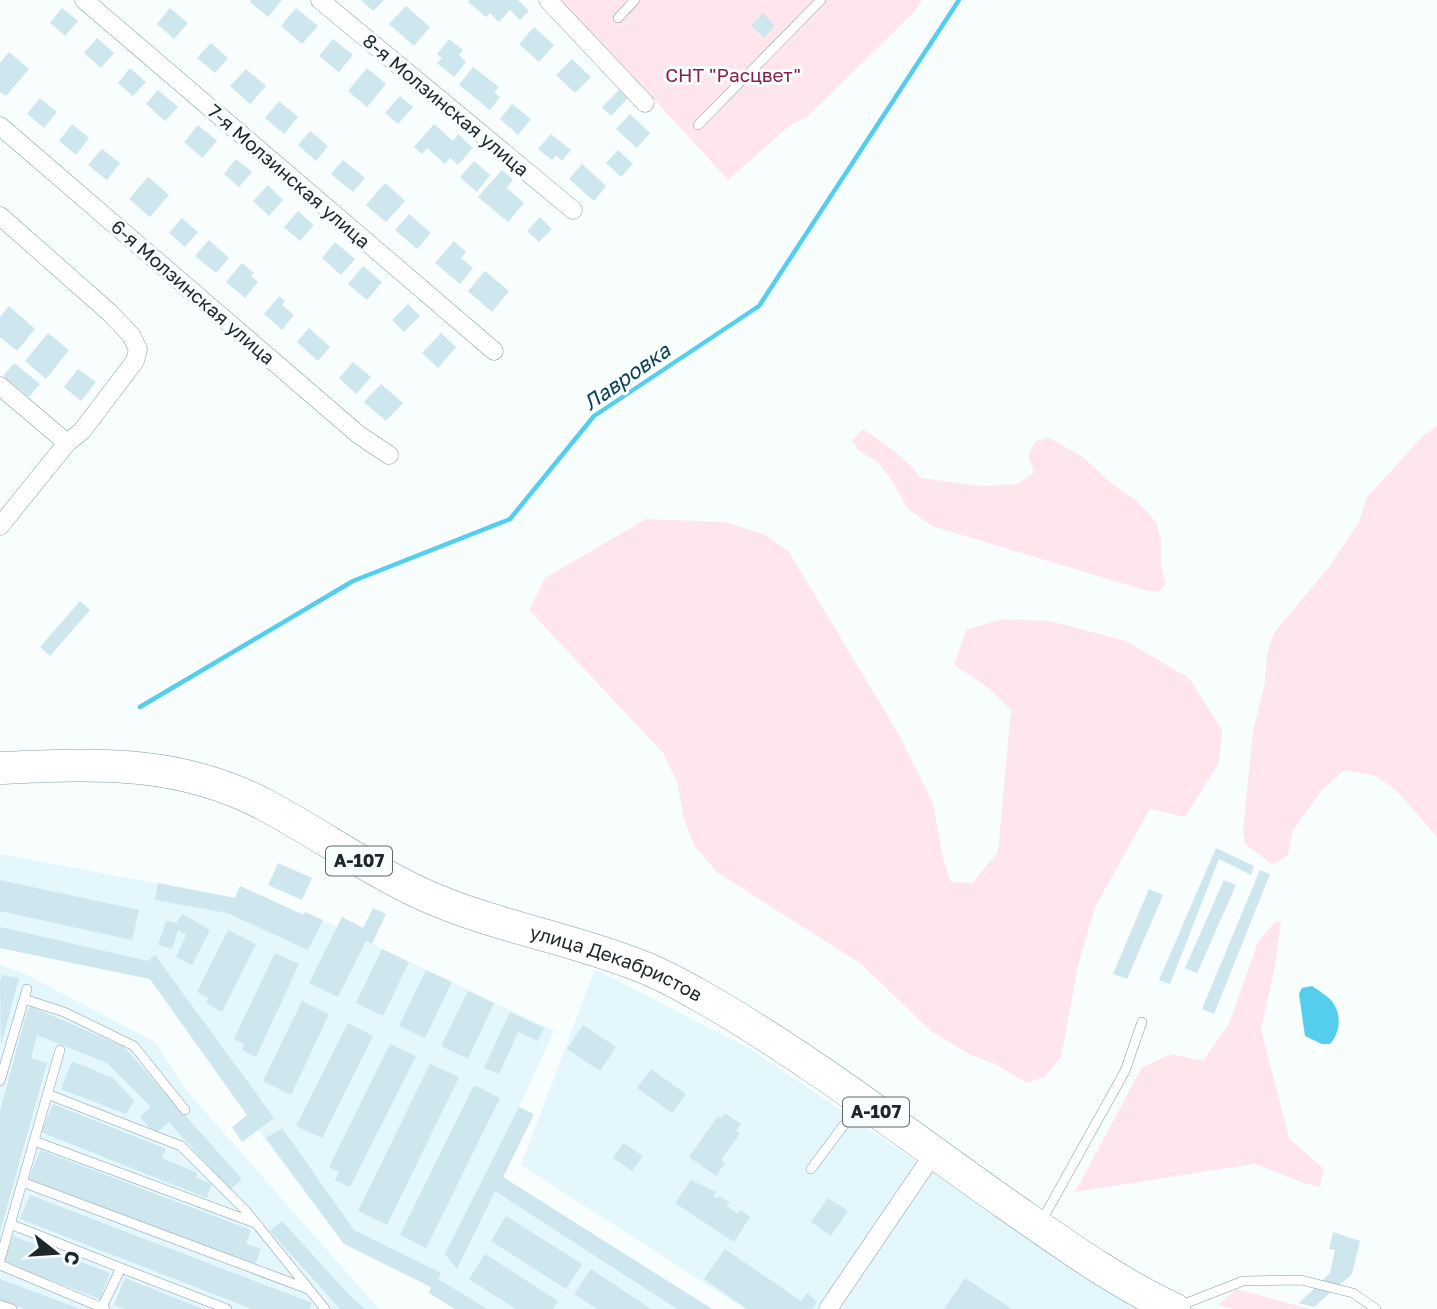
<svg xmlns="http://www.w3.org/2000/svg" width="1437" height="1309" viewBox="0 0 1437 1309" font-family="'Golos Text',sans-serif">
  <rect width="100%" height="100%" fill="#f8fdfe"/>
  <path fill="#e3f7fd" d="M0 854 234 898 240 886 303 915 305 912 554 1031 519 1107 534 1114 503 1177 712 1309H455L429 1293 431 1287 344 1244 258 1130 150 979 0 948Z
    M0 965 23 973 155 1042 185 1089 379 1309H0Z
    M595 969 752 1050 963 1193 1146 1309H745L521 1165Z"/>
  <path fill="#ffe6ed" d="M558 0H922L915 11 807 117 789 126 728 180 619 61Z
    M1437 426V837L1397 791 1376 776 1344 770 1322 790 1293 830 1288 855 1273 865 1245 844 1243 831 1253 731 1265 683 1267 654 1274 633 1329 567 1359 522 1367 497 1423 436Z
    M863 429C885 444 905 457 921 478L981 486 1017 484 1034 473 1028 456 1035 442 1048 437 1083 457 1111 483 1137 501 1156 522 1161 539V565L1166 584 1158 592 1141 589 932 526 907 508 892 481 879 463 858 450 852 440Z
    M646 519 724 522 764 534 789 552 898 733 933 803 943 858 951 882 972 883 998 852 1011 710 986 686 954 665 966 630 1003 619 1050 621 1126 641 1189 678 1222 730 1219 763 1185 817 1150 809 1095 907 1078 966 1061 1057 1045 1077 1026 1083 997 1065 971 1055 932 1032 861 964 718 873 695 847 684 819 677 782 663 753 529 610 545 578Z
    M1281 921 1275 966 1261 1029 1289 1138 1324 1169 1320 1187C1297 1182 1276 1171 1254 1164L1075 1192 1142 1067 1172 1054 1203 1061 1229 1024 1258 942 1275 922Z
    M1236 1289 1311 1309H1234L1218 1305Z"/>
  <path fill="#55ceed" d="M1312 986C1318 990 1326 995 1331 1000 1342 1013 1341 1032 1330 1044H1322L1305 1036 1299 994 1302 988Z"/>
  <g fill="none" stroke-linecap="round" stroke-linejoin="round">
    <path stroke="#55ceed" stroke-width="4.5" d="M140 707 353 581 510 519 594 416 759 306 959 0"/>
  </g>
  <path fill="#cee6ed" d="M251 0H282L268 17 250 2Z
    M361 0H384L373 11Z
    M469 0H518L529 11 520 20 510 10 499 22 490 13 486 17 468 2Z
    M406 6 430 27 414 46 389 24Z
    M62 8 78 21 65 36 50 23Z
    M170 8 188 23 174 39 157 24Z
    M296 8 318 26 302 44 281 26Z
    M763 13 775 26 764 38 751 25Z
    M534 27 554 45 539 62 519 44Z
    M97 38 114 53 101 68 84 53Z
    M333 39 353 55 339 72 319 56Z
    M449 39 463 50 459 55 466 62 454 77 437 63 442 58 437 54Z
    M211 43 228 58 215 73 197 58Z
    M9 52 29 69 6 96 0 92V63Z
    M572 59 591 77 575 93 556 75Z
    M473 67 499 87 494 92 500 97 490 110 459 85Z
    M130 68 146 82 133 96 118 83Z
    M367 68 386 84 367 107 348 91Z
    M246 69 266 86 250 104 230 86Z
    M158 90 178 107 165 121 146 104Z
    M619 90 628 98 611 116 602 107Z
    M400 96 413 107 398 124 385 113Z
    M40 98 57 112 44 128 27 114Z
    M279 101 298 117 284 134 265 118Z
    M512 104 531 119 518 135 500 119Z
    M630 114 650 133 637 148 616 129Z
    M72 124 89 138 76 155 59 141Z
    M434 124 453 141 458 134 473 148 458 165 450 158 445 164 427 148 422 154 414 147Z
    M198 125 217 141 202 158 184 142Z
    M310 131 328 146 316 161 298 145Z
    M551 134 571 150 562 161 556 155 552 160 538 149Z
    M102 149 120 163 107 180 88 165Z
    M618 150 633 164 621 177 606 163Z
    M236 159 252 172 239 187 224 174Z
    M343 160 365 178 353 192 331 174Z
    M474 161 490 175 477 192 460 177Z
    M582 164 606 186 594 201 569 179Z
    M502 170 513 179 507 188 524 203 508 222 478 197Z
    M148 177 169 195 150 217 129 199Z
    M385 183 405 201 386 222 366 205Z
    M268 185 283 200 269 216 253 201Z
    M298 211 314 225 300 241 284 227Z
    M409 214 431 233 417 249 395 230Z
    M540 217 552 229 539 242 527 231Z
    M182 218 198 232 185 247 169 233Z
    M209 240 229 258 216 273 195 256Z
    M454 241 466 252 461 258 473 268 460 284 435 263Z
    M335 242 355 259 341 275 322 258Z
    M242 263 254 273 251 276 258 282 245 298 226 282Z
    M363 266 382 282 367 300 348 284Z
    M485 271 509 291 492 312 468 291Z
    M279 296 285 301 282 305 294 315 282 330 264 314Z
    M408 304 420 316 404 332 392 320Z
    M9 306 35 329 17 351 0 337V317Z
    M309 328 330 347 318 361 297 342Z
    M48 333 69 350 46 379 25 361Z
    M441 333 456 347 438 368 422 353Z
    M353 362 371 377 356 394 339 378Z
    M14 363 40 384 29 397 3 376Z
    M78 369 96 382 81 401 64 387Z
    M381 384 403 403 386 421 364 402Z
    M80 601 90 610 50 656 40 647Z
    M1216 848 1254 866 1251 875 1219 859 1170 984 1159 980Z
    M278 863 312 878 302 900 268 885Z
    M1260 870 1270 874 1214 1014 1202 1009Z
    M0 880 139 910 132 940 0 911Z
    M1224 880 1236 885 1197 973 1185 968Z
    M158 883 235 898 240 886 304 915 305 912 323 920 308 950 227 913 155 900Z
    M1149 889 1163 895 1127 979 1113 974Z
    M373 908 386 914 372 944 366 941 338 997 309 983 342 917 363 928Z
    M182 914 210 930 192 965 176 957 186 935 178 930 172 949 158 945 166 921 176 923Z
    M0 927 148 961 155 955 274 1118 242 1142 232 1127 247 1115 150 979 0 948Z
    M228 930 256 944 222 1012 206 1003 209 998 197 992Z
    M382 949 409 962 383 1016 356 1003Z
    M275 953 299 964 256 1057 242 1050 244 1044 234 1039Z
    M426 970 452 982 425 1038 399 1026Z
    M2 975 19 978 1 1045 0 982Z
    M468 991 494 1003 468 1059 441 1046Z
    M302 1001 329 1014 291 1095 263 1081Z
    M30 1006 124 1047 242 1179 230 1190 169 1122 155 1134 140 1117 151 1107 107 1063 37 1035 31 1058 47 1063 0 1232V1111L26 1015Z
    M510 1012 544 1028 538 1041 518 1032 499 1074 484 1068Z
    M348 1023 373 1036 322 1138 296 1126Z
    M583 1025 616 1047 600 1071 567 1049Z
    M390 1044 416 1056 350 1187 335 1180 339 1172 329 1167Z
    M72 1061 113 1078 134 1101 126 1114 61 1089Z
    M430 1064 459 1077 387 1225 358 1211Z
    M651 1069 686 1094 672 1113 637 1088Z
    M474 1085 500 1098 426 1248 400 1235Z
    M53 1104 166 1149 162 1158 197 1173 196 1178 212 1184 207 1198 41 1132Z
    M519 1107 534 1114 503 1177 712 1309H677L495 1191 457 1269 445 1254Z
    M725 1113 741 1124 736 1131 740 1134 721 1160 725 1163 716 1176 689 1157 718 1116 721 1118Z
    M282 1128 354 1230 441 1273 438 1279 487 1309H455L429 1293 431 1287 344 1244 266 1138Z
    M623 1143 643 1156 632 1171 613 1158Z
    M40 1150 251 1230 246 1244 261 1249 255 1265 29 1179Z
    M691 1180 716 1192 713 1196 718 1199 720 1196 730 1203 727 1206 738 1214 740 1210 750 1217 734 1242 675 1203Z
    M30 1195 312 1303 309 1309H252L20 1219Z
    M828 1198 848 1211 831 1236 811 1222Z
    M506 1216 582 1264 566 1289 491 1241Z
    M282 1221 350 1296 365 1309H340L270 1231Z
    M1333 1232 1360 1241 1352 1274 1314 1307 1299 1303 1330 1273 1335 1250 1329 1249Z
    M13 1236 110 1273 100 1299 3 1262Z
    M725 1249 801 1301 807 1293 817 1302 812 1309H747L704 1279Z
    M485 1254 558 1301 553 1309H516L469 1279Z
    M591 1269 651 1309H597L574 1294Z
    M125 1278 203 1309H125L114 1305Z
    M965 1278 1012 1309H944Z
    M0 1279 80 1309H25L0 1300Z"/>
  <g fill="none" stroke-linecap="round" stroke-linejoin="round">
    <g stroke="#879da4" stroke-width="10">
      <path id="lane" d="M618 18 635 0
        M698 125 821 0
        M24 999 64 1012 134 1046 185 1110
        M0 1081 27 989
        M47 1094 181 1146 246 1211 325 1309
        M34 1141 255 1223
        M811 1169 858 1106
        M22 1182 308 1289
        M1041 1222 1125 1071 1142 1022
        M10 1224 121 1268
        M0 1260 60 1050
        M0 1265 105 1309
        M0 1305 12 1309
        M1179 1306 1243 1281 1301 1280 1353 1293 1376 1309
        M101 1309 121 1268 227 1309"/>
    </g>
    <g stroke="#879da4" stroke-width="19">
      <path id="street" d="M84 0 494 351
        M320 0 573 210
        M548 0 645 103
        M0 126 359 435 389 455
        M0 216 109 312 131 335 138 349 135 361 82 431 67 443 0 526
        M0 386 67 443
        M828 1309 934 1153"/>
    </g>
    <g stroke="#879da4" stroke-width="33">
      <g id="highway">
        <path id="s1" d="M0 768C95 764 178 759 265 805 318 833 366 868 420 893 491 926 568 937 640 966 665 975 688 989 711 1002 814 1062 908 1135 1006 1204 1061 1242 1114 1281 1174 1309"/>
      </g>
    </g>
    <use href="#lane" stroke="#fff" stroke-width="9"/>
    <use href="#street" stroke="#fff" stroke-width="18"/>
    <use href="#highway" stroke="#fff" stroke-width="32"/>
  </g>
  <g text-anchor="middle" stroke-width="6" stroke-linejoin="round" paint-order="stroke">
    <g fill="#f8fdfe" stroke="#5f676a" stroke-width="2">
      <rect x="326" y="846.5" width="66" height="29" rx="5"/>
      <rect x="843" y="1097.5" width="66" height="29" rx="5"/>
    </g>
    <g font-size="18" font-weight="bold" fill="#1e272a">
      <text x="359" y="867">А-107</text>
      <text x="876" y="1118">А-107</text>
    </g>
    <g font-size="19" fill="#871e4c" stroke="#f8fdfe">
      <text x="733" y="82">СНТ "Расцвет"</text>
    </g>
    <g font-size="19" fill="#1e272a" stroke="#f8fdfe">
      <text transform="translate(446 105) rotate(40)" y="7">8-я Молзинская улица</text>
      <text transform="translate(289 176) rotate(41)" y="7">7-я Молзинская улица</text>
      <text transform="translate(193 292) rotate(41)" y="7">6-я Молзинская улица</text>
      <text dy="7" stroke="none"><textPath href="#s1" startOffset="658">улица Декабристов</textPath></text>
    </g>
    <g font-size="21" font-style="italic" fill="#0a424f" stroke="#f8fdfe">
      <text transform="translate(627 377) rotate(-35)" y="7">Лавровка</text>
    </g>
  </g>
  <g transform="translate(56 1253) rotate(107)" stroke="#f8fdfe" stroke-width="5" paint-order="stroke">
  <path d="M0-5L12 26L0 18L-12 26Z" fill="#1e272a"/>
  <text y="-10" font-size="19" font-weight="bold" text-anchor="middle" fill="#1e272a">С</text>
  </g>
</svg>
